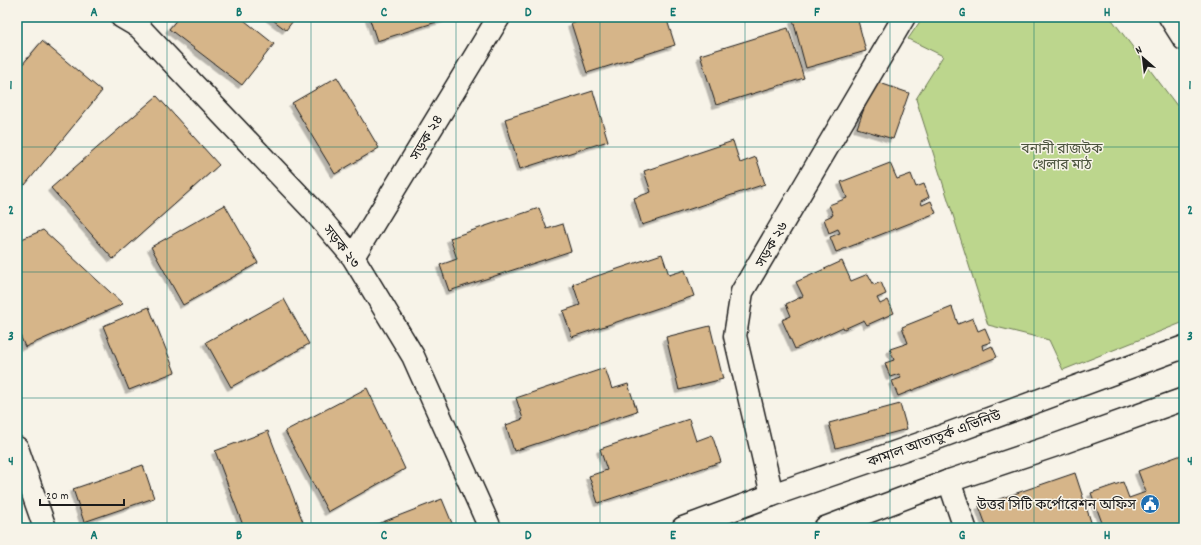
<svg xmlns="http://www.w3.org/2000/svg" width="1201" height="545" viewBox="0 0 1201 545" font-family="Dekko,'Noto Sans Bengali',sans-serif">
  <defs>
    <filter id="shadow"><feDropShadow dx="-3.5" dy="3.5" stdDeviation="0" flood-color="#0004"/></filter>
  </defs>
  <rect width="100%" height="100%" fill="#f7f3e8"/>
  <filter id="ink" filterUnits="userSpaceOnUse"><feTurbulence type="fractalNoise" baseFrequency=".025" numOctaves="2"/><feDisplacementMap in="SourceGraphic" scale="8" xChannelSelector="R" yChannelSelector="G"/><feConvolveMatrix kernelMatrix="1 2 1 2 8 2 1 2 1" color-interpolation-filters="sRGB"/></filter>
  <g filter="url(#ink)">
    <path fill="#bcd68d" stroke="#6c7954" d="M923 17H1110L1184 115V322L1063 370 1049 340 988 325 916 99 943 56 908 39Z"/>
    <path fill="#d6b589" stroke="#1c1c1c" filter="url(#shadow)" d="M179 17H240L274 44 242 85 169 29Z
      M269 17H296L286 30Z
      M369 17H452L377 41Z
      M590 17H666L675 45 587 73 571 23Z
      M802 17H857L866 51 806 68 793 20Z
      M788 28 804 78 716 105 700 55Z
      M42 41 102 91 25 185 17 178V71Z
      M337 77 379 148 335 174 292 103Z
      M874 81 909 93 893 139 857 128Z
      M593 91 608 141 520 169 505 119Z
      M157 96 219 165 113 259 51 188Z
      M733 141 740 163 756 157 765 184 642 225 634 198 651 192 644 171Z
      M890 163 897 179 911 174 916 187 924 184 929 197 921 201 922 205 931 201 936 213 836 252 830 237 840 233 838 229 829 233 824 219 833 215 829 205 847 198 841 182Z
      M225 205 258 263 183 305 151 247Z
      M539 208 547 229 563 224 571 251 449 291 440 265 457 259 450 238Z
      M43 230 123 304 25 347 17 328V241Z
      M662 254 669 275 685 270 694 296 572 337 563 311 580 305 573 284Z
      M842 261 851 281 868 274 874 285 881 282 886 294 877 298 880 304 888 300 894 313 867 325 864 320 844 329 843 327 795 349 782 320 791 316 786 304 803 296 796 282Z
      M284 299 309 344 231 387 206 342Z
      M149 307 175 372 129 390 103 326Z
      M952 307 958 324 973 318 978 331 985 328 991 342 982 345 983 350 992 346 997 357 898 396 892 381 901 378 899 374 890 377 885 363 894 360 890 349 908 343 902 327Z
      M710 326 723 379 679 390 666 337Z
      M605 368 612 389 628 384 637 411 514 451 506 425 523 419 516 398Z
      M367 388 405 469 328 512 285 431Z
      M900 404 907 429 836 448 829 423Z
      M689 419 696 441 712 435 721 462 598 503 589 476 607 470 600 449Z
      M268 431 303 522 287 528H244L215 451Z
      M1184 454V528H1104L1091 493 1123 482 1129 498 1146 492 1138 471Z
      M143 465 154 498 84 522 73 489Z
      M1075 473 1093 528H987L979 506Z
      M442 499 454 528H367Z"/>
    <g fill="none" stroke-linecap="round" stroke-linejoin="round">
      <g stroke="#1c1c1c" stroke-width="25">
        <path id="street" d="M122 17 139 27 312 209 353 257 413 356 490 528
          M353 257 499 17
          M17 448 45 528
          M949 481 965 528
          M772 495 735 336 742 292 904 17"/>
      </g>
      <g stroke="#1c1c1c" stroke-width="25">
        <path id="secondary" d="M1170 17 1184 39
          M683 528 772 495 937 438 1184 347
          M825 528 949 481 1056 445 1184 399"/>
      </g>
      <use href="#street" stroke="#f7f3e8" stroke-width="22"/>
      <use href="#secondary" stroke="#f7f3e8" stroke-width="22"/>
    </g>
  </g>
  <path fill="none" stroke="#0f766e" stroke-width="1" stroke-opacity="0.55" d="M167 17V528M311 17V528M456 17V528M600 17V528M745 17V528M890 17V528M1034 17V528M17 147H1184M17 272H1184M17 398H1184"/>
  <defs>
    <g id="civic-disc" transform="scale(1)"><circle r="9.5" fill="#1f6fb2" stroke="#f7f3e8"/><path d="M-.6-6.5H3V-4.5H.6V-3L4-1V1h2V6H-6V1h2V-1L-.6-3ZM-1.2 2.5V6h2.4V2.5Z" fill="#fff"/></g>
  </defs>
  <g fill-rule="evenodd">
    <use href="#civic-disc" x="1150" y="504"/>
  </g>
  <g text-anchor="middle" stroke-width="3" stroke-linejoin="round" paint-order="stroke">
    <g font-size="14" fill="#1c1c1c" stroke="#f7f3e8">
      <text transform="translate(426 137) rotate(-59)" y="5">সড়ক ২৪</text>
      <text transform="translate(771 244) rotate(-60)" y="5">সড়ক ২৬</text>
      <text transform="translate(342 246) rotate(52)" y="5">সড়ক ২৩</text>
      <text transform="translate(934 438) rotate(-20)" y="5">কামাল আতাতুর্ক এভিনিউ</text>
    </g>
    <g font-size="14" fill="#4c543e" stroke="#f7f3e8">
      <text x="1062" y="153">বনানী রাজউক<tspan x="1062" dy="16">খেলার মাঠ</tspan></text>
    </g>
    <g font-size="14" fill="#1c1c1c" stroke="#f7f3e8" text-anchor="end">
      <text x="1136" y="509">উত্তর সিটি কর্পোরেশন অফিস</text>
    </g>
  </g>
  <rect width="1201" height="545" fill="none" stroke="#f7f3e8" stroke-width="44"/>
  <g transform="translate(1143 58) rotate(332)" stroke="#f7f3e8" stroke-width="3" paint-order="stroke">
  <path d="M0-3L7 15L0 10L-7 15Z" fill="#1c1c1c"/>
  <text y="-6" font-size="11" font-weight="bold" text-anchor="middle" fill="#1c1c1c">N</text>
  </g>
  <path d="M40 499v6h84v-6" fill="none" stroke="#1c1c1c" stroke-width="2"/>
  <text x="46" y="499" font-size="12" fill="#1c1c1c" stroke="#f7f3e8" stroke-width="3" paint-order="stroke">20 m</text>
  <rect x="22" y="22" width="1157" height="501" fill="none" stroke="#0f766e" stroke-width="1.5"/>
  <g font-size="13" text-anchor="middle" font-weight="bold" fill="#0f766e">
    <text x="94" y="16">A</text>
    <text x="239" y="16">B</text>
    <text x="384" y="16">C</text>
    <text x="528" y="16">D</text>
    <text x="673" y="16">E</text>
    <text x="817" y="16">F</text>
    <text x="962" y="16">G</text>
    <text x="1107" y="16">H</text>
    <text x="11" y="89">1</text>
    <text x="1190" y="89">1</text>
    <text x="11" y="214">2</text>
    <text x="1190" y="214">2</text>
    <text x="11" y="340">3</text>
    <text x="1190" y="340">3</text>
    <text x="11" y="465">4</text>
    <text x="1190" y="465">4</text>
    <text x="94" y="539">A</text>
    <text x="239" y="539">B</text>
    <text x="384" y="539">C</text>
    <text x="528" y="539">D</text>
    <text x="673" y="539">E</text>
    <text x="817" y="539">F</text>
    <text x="962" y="539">G</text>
    <text x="1107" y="539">H</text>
  </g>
</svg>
